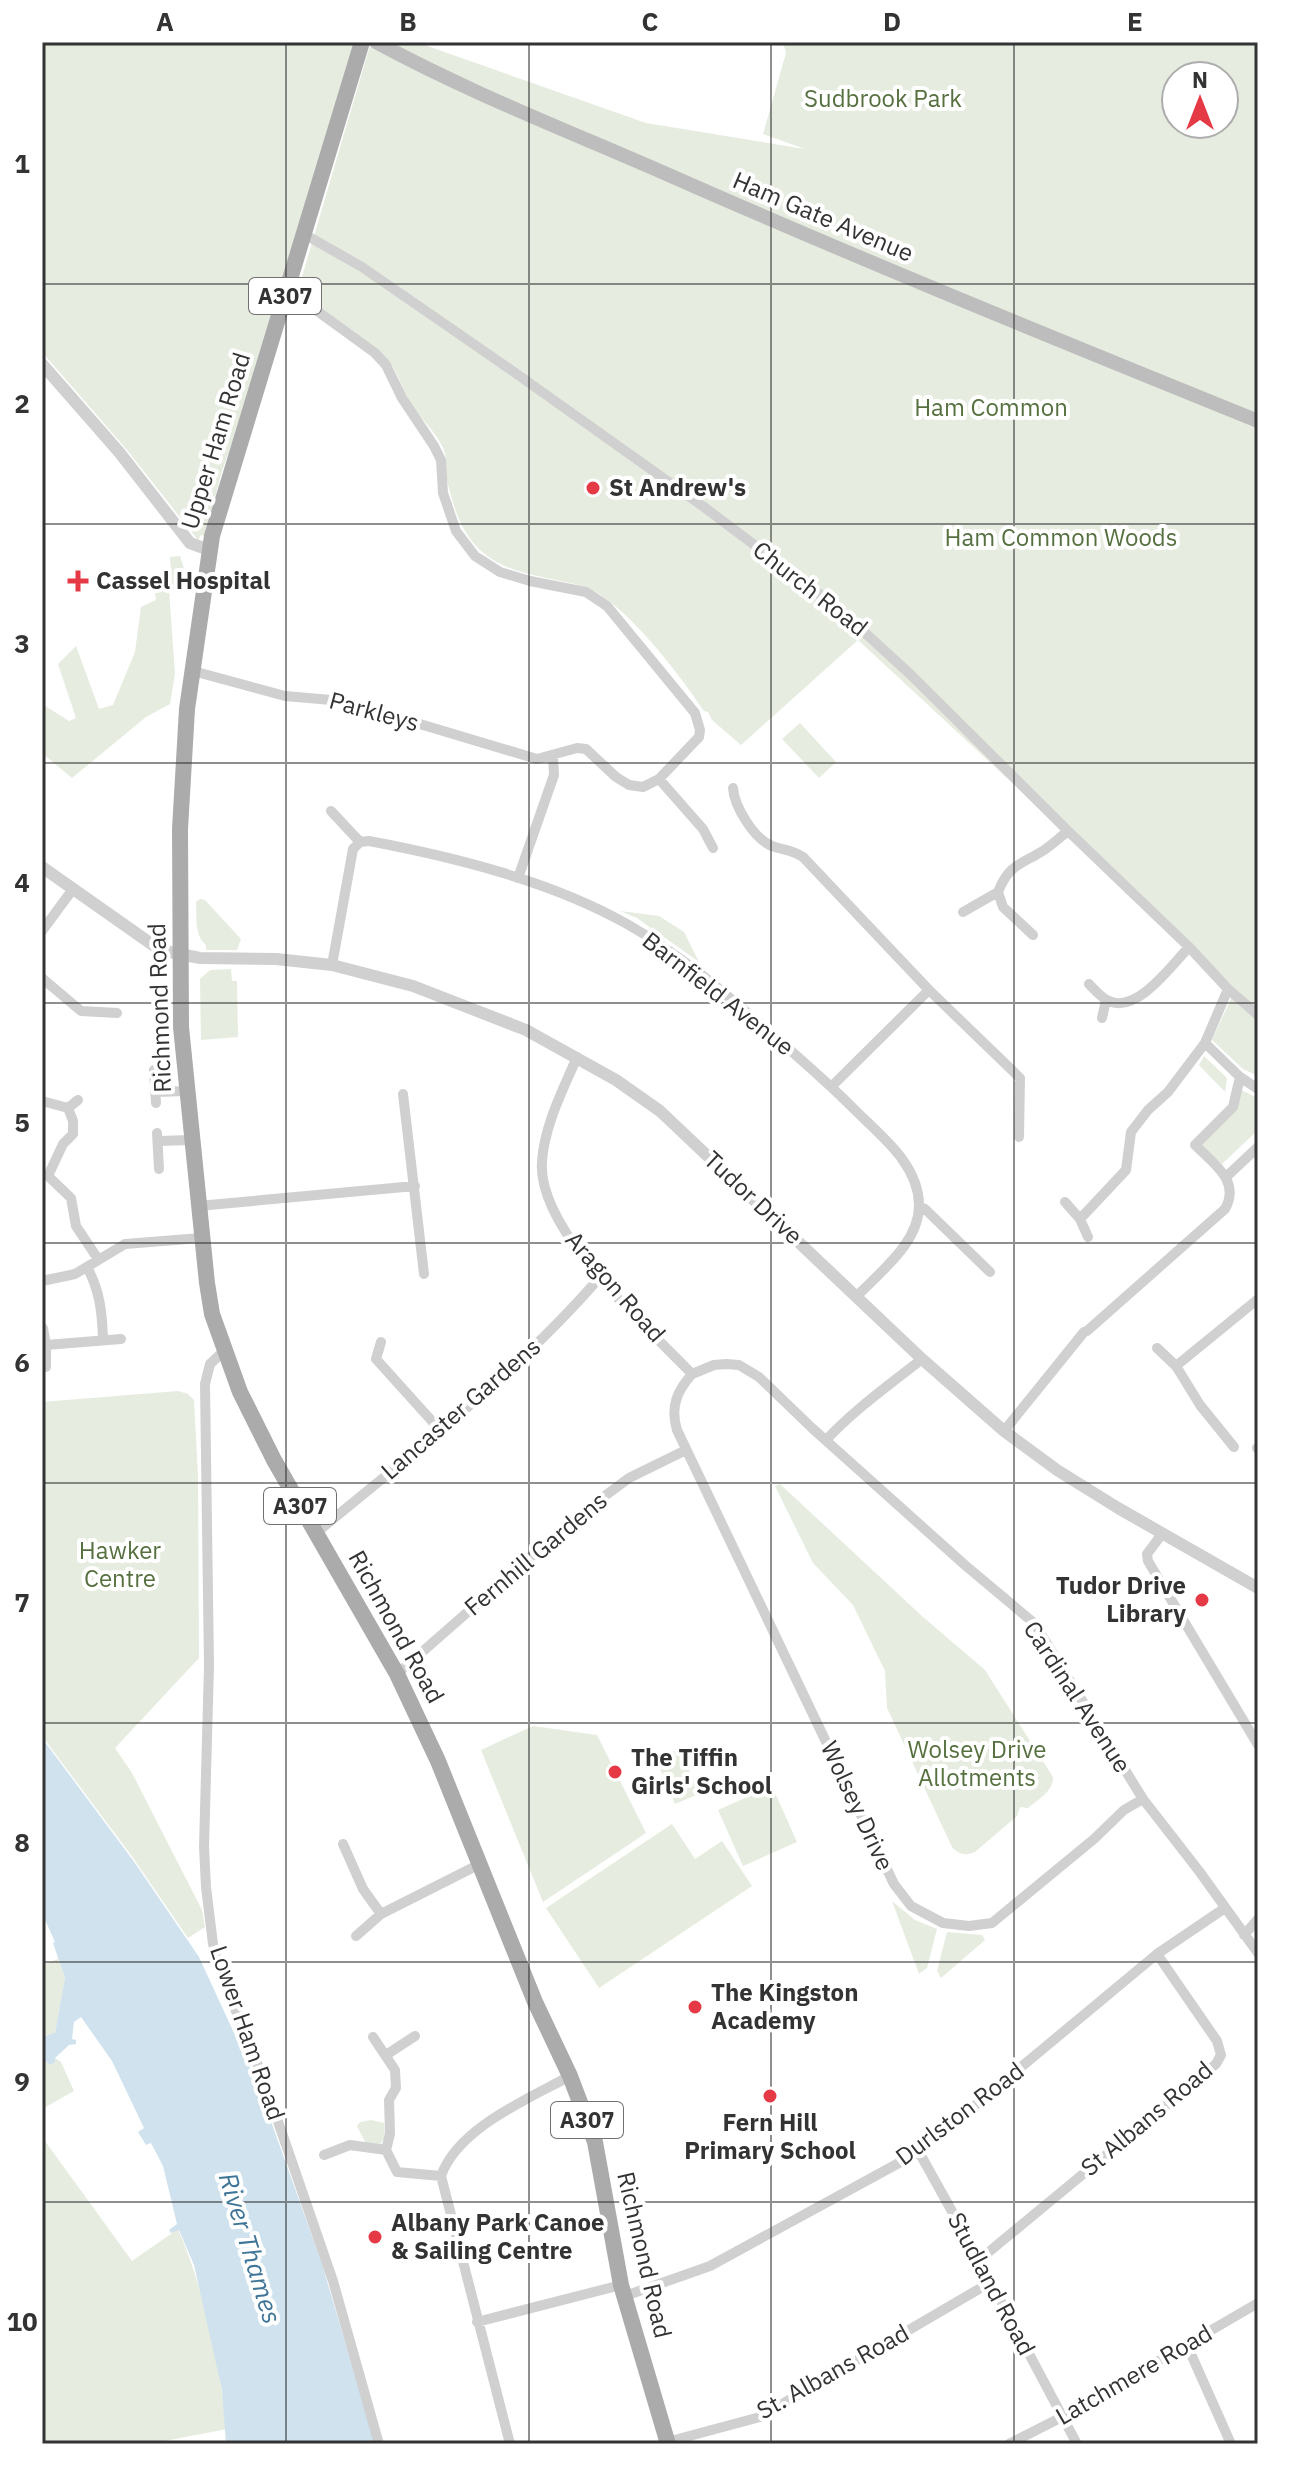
<svg xmlns="http://www.w3.org/2000/svg" width="1300" height="2486" viewBox="0 0 1300 2486" font-family="'IBM Plex Sans',sans-serif">
  <rect width="100%" height="100%" fill="#fff"/>
  <path fill="#e6ecdf" fill-rule="evenodd" d="M42 42H355L254 383 222 471 205 536 201 535 198 540 127 450 42 352Z
    M371 42H416L646 123 805 149 763 134 786 53 783 42H1258V1076L1243 1069 1212 1040 1233 994 1189 947 858 640 741 745 712 720 708 712 704 711C680 675 622 598 582 586 546 576 509 576 480 550 460 531 453 505 447 480 444 470 448 460 444 450 436 431 418 417 409 400 403 390 399 377 393 367 371 334 314 318 301 280ZM1176 76H1224V124H1176Z
    M180 556 190 587 169 590 175 674 170 704 146 717 72 778 42 753V704L69 721 76 718 58 664 76 646 99 709 113 705 135 652 141 607 156 600 154 587 171 571 170 557Z
    M800 723 836 762 819 778 782 739Z
    M200 899 205 900 241 939 237 950H206V945C194 935 197 917 196 902Z
    M620 911 659 916 684 932 699 962 637 918Z
    M231 969 232 981H237L238 1037 201 1040 200 979 210 970Z
    M1204 1056 1227 1078 1225 1092 1199 1065Z
    M1241 1090 1258 1098V1130L1222 1164 1200 1144Z
    M178 1391 188 1394 194 1400 198 1475 199 1658 115 1748 132 1773 202 1910 205 1927 188 1938 131 1855 42 1736V1402Z
    M780 1484 923 1617 985 1670 1053 1777C1054 1791 1037 1800 1028 1808L1020 1807 1017 1816 975 1852C965 1856 960 1855 952 1847L887 1708 885 1671 853 1605 813 1563 775 1486Z
    M533 1726 597 1735 646 1833 543 1902 481 1750Z
    M680 1749 699 1794 675 1804 656 1759Z
    M772 1786 797 1842 743 1866 718 1810Z
    M672 1824 695 1859 722 1841 752 1886 599 1988 546 1908Z
    M892 1901 915 1920 937 1929 927 1968 919 1974Z
    M947 1932 982 1935 985 1940 941 1978 937 1971Z
    M58 1959 65 1978 55 2034 45 2036 42 2034V1965Z
    M42 2057 55 2058 61 2062 74 2091 42 2109Z
    M371 2120 384 2123 385 2137 379 2146 366 2144 357 2126 360 2122Z
    M42 2137 132 2261 178 2229C205 2292 219 2362 227 2429L149 2444H42Z"/>
  <path fill="#cfe2ee" d="M42 1738 135 1863 199 1957 258 2085 322 2264 375 2444H226L222 2390 194 2265 179 2230 171 2233 169 2230 177 2224 163 2166 151 2143 146 2145 138 2132 144 2128 112 2061 81 2017 74 2022 72 2039 76 2040V2044L69 2045 55 2058V2062L50 2065 42 2057V2034L45 2036 55 2033 65 1978 53 1943 55 1942 42 1913Z"/>
  <g fill="none" stroke-linecap="round" stroke-linejoin="round">
    <path stroke="#d0d0d0" stroke-width="10" d="M304 234 362 267 514 372 704 507 838 608 911 675 1068 831 1189 947 1228 989 1258 1015
      M193 671 285 696 343 701 537 759 577 748 586 749 616 777 629 785 643 787 659 779 699 737 700 730 695 713 607 606 586 592 530 581 500 572 475 556 456 531 443 493 441 460 434 446 402 398 386 365 375 353 302 300 286 293
      M659 779 703 829 713 848
      M733 788C734 806 754 839 772 846 783 850 792 850 803 857L929 990 1020 1078 1019 1137
      M331 811 360 842
      M518 878 554 775 553 756
      M963 912 998 892
      M42 931 73 889
      M1033 935 1003 907 998 892C1008 866 1019 865 1041 852 1051 846 1059 838 1068 831
      M332 965 353 849 360 842 369 841C454 857 551 881 627 924 678 953 723 991 767 1030 796 1055 825 1080 852 1107 878 1134 918 1162 919 1204 920 1242 881 1271 857 1296
      M42 978 81 1011 117 1013
      M1089 984C1095 990 1101 998 1109 1001 1137 1014 1172 965 1189 947
      M1102 1018 1106 1000
      M1205 1043 1240 1077 1258 1089
      M577 1057C563 1090 544 1126 542 1162 537 1230 647 1327 692 1374L714 1365 726 1364 739 1365 759 1377 812 1428 966 1566 1034 1623 1143 1799 1199 1871 1258 1953
      M154 1070 156 1103
      M831 1087 929 990
      M155 1092 186 1091
      M403 1094 424 1274
      M42 1101 68 1108 73 1121V1134L63 1144 48 1176 71 1198 76 1226 98 1259
      M68 1108 78 1100
      M157 1133 159 1169
      M158 1141 191 1140
      M1226 1177 1258 1147
      M1065 1202 1080 1219 1088 1237
      M198 1206 415 1186
      M920 1207 925 1209 990 1272
      M1080 1219 1126 1170 1131 1132 1148 1110 1168 1092 1205 1043 1228 989
      M87 1267C100 1291 102 1312 103 1339
      M42 1281 75 1274 125 1244 201 1238
      M43 1328 46 1345
      M1087 1331 1225 1209C1241 1181 1213 1163 1195 1145L1233 1107 1240 1077
      M381 1342 376 1359 440 1430
      M1157 1348 1176 1366
      M224 1351 210 1364 205 1384 209 1666 204 1847 206 1887 213 1944 223 1979 263 2078 333 2281 379 2444
      M46 1367V1345L121 1339
      M692 1374C677 1391 670 1407 677 1430L894 1884 911 1906 943 1923 969 1926 992 1923 1094 1839 1124 1810 1143 1799
      M1004 1431 1084 1332
      M826 1440C855 1409 889 1385 922 1359
      M1234 1447 1200 1405 1176 1366 1258 1299
      M1257 1448 1258 1449
      M316 1533C412 1454 518 1372 600 1277
      M1162 1534 1147 1554 1148 1561 1258 1745
      M397 1674 575 1518 629 1478 686 1450
      M343 1844 363 1889 381 1914 480 1864
      M1244 1935 1258 1919
      M356 1936 381 1914
      M373 2037 395 2070 396 2088 389 2100 390 2134 386 2150 397 2172 441 2176
      M386 2055 415 2036
      M919 2152 979 2260 1077 2444
      M324 2155 350 2145 386 2150
      M979 2260 1216 2064 1221 2055 1217 2041 1157 1954
      M625 2296 710 2266 919 2152 1157 1954 1225 1908
      M477 2322 621 2285
      M1187 2345 1231 2444
      M667 2442 760 2417 991 2282
      M510 2444 441 2176C458 2128 528 2099 570 2076
      M1009 2444 1062 2417 1258 2303"/>
    <path stroke="#d0d0d0" stroke-width="12" d="M42 364 119 452 190 543 209 550
      M42 867 160 950 200 958 276 959 332 965 413 986 526 1030 616 1080 660 1111 922 1359 1004 1431 1057 1470 1118 1508 1258 1588"/>
    <path stroke="#bdbdbd" stroke-width="14" d="M376 42C468 92 566 130 662 172 859 259 1058 340 1258 421"/>
    <path stroke="#ababab" stroke-width="16" d="M362 42 212 536 187 709 180 829 181 1027 207 1283 212 1314 240 1392 274 1460 397 1674 438 1761 535 2002 570 2076 595 2142 621 2285 668 2444"/>
  </g>
  <path fill="none" stroke="#333" stroke-width="2" stroke-opacity="0.55" d="M286 42V2444M529 42V2444M771 42V2444M1014 42V2444M42 284H1258M42 524H1258M42 763H1258M42 1003H1258M42 1243H1258M42 1483H1258M42 1723H1258M42 1962H1258M42 2202H1258"/>
  <g fill="#e63946" stroke="#fff" stroke-width="3">
    <circle cx="593" cy="488" r="8"/>
    <path d="M74 569h8v8h8v8h-8v8h-8v-8h-8v-8h8z"/>
    <circle cx="1202" cy="1600" r="8"/>
    <circle cx="615" cy="1772" r="8"/>
    <circle cx="695" cy="2007" r="8"/>
    <circle cx="770" cy="2096" r="8"/>
    <circle cx="375" cy="2237" r="8"/>
  </g>
  <g text-anchor="middle" stroke-width="8" stroke-linejoin="round" paint-order="stroke">
    <g fill="#fff" stroke="#707070" stroke-width="2">
      <rect x="249" y="278" width="72" height="36" rx="6"/>
      <rect x="264" y="1488" width="72" height="36" rx="6"/>
      <rect x="551" y="2102" width="72" height="36" rx="6"/>
    </g>
    <g font-size="22" font-weight="bold" fill="#333">
      <text x="285" y="304">A307</text>
      <text x="300" y="1514">A307</text>
      <text x="587" y="2128">A307</text>
    </g>
    <g font-size="24" fill="#56703f" stroke="#fff">
      <text x="883" y="107">Sudbrook Park</text>
      <text x="991" y="416">Ham Common</text>
      <text x="1061" y="546">Ham Common Woods</text>
      <text x="120" y="1559">Hawker<tspan x="120" dy="28">Centre</tspan></text>
      <text x="977" y="1758">Wolsey Drive<tspan x="977" dy="28">Allotments</tspan></text>
    </g>
    <g font-size="24" fill="#333" stroke="#fff">
      <text transform="translate(823 217) rotate(23)" y="8">Ham Gate Avenue</text>
      <text transform="translate(216 441) rotate(-73)" y="8">Upper Ham Road</text>
      <text transform="translate(810 589) rotate(38)" y="8">Church Road</text>
      <text transform="translate(374 712) rotate(15)" y="8">Parkleys</text>
      <text transform="translate(718 994) rotate(38)" y="8">Barnfield Avenue</text>
      <text transform="translate(160 1008) rotate(-92)" y="8">Richmond Road</text>
      <text transform="translate(753 1198) rotate(43)" y="8">Tudor Drive</text>
      <text transform="translate(615 1287) rotate(49)" y="8">Aragon Road</text>
      <text transform="translate(461 1409) rotate(-41)" y="8">Lancaster Gardens</text>
      <text transform="translate(536 1554) rotate(-40)" y="8">Fernhill Gardens</text>
      <text transform="translate(396 1627) rotate(61)" y="8">Richmond Road</text>
      <text transform="translate(1077 1697) rotate(57)" y="8">Cardinal Avenue</text>
      <text transform="translate(857 1806) rotate(65)" y="8">Wolsey Drive</text>
      <text transform="translate(247 2033) rotate(71)" y="8">Lower Ham Road</text>
      <text transform="translate(960 2114) rotate(-37)" y="8">Durlston Road</text>
      <text transform="translate(1147 2119) rotate(-40)" y="8">St Albans Road</text>
      <text transform="translate(644 2255) rotate(77)" y="8">Richmond Road</text>
      <text transform="translate(991 2284) rotate(62)" y="8">Studland Road</text>
      <text transform="translate(833 2372) rotate(-29)" y="8">St. Albans Road</text>
      <text transform="translate(1134 2375) rotate(-30)" y="8">Latchmere Road</text>
    </g>
    <g font-size="24" font-weight="bold" fill="#333" stroke="#fff" text-anchor="start">
      <text x="609" y="496">St Andrew's</text>
      <text x="96" y="589">Cassel Hospital</text>
      <text x="1186" y="1594" text-anchor="end">Tudor Drive<tspan x="1186" dy="28">Library</tspan></text>
      <text x="631" y="1766">The Tiffin<tspan x="631" dy="28">Girls' School</tspan></text>
      <text x="711" y="2001">The Kingston<tspan x="711" dy="28">Academy</tspan></text>
      <text x="770" y="2131" text-anchor="middle">Fern Hill<tspan x="770" dy="28">Primary School</tspan></text>
      <text x="391" y="2231">Albany Park Canoe<tspan x="391" dy="28">&amp; Sailing Centre</tspan></text>
    </g>
    <g font-size="26" font-style="italic" fill="#3f7597" stroke="#fff">
      <text transform="translate(250 2248) rotate(73)" y="9">River Thames</text>
    </g>
  </g>
  <rect width="1300" height="2486" fill="none" stroke="#ffffff" stroke-width="88"/>
  <g transform="translate(1200 100)"><circle r="38" fill="#ffffff" stroke="#adadad" stroke-width="2"/>
  <path d="M0-6L14 30L0 20L-14 30Z" fill="#e63946"/>
  <text y="-12" font-size="22" font-weight="bold" text-anchor="middle" fill="#333333">N</text>
  </g>
  <rect x="44" y="44" width="1212" height="2398" fill="none" stroke="#333" stroke-width="3"/>
  <g font-size="26" text-anchor="middle" font-weight="bold" fill="#333">
    <text x="165" y="31">A</text>
    <text x="408" y="31">B</text>
    <text x="650" y="31">C</text>
    <text x="892" y="31">D</text>
    <text x="1135" y="31">E</text>
    <text x="22" y="173">1</text>
    <text x="22" y="413">2</text>
    <text x="22" y="653">3</text>
    <text x="22" y="892">4</text>
    <text x="22" y="1132">5</text>
    <text x="22" y="1372">6</text>
    <text x="22" y="1612">7</text>
    <text x="22" y="1852">8</text>
    <text x="22" y="2091">9</text>
    <text x="22" y="2331">10</text>
  </g>
</svg>
